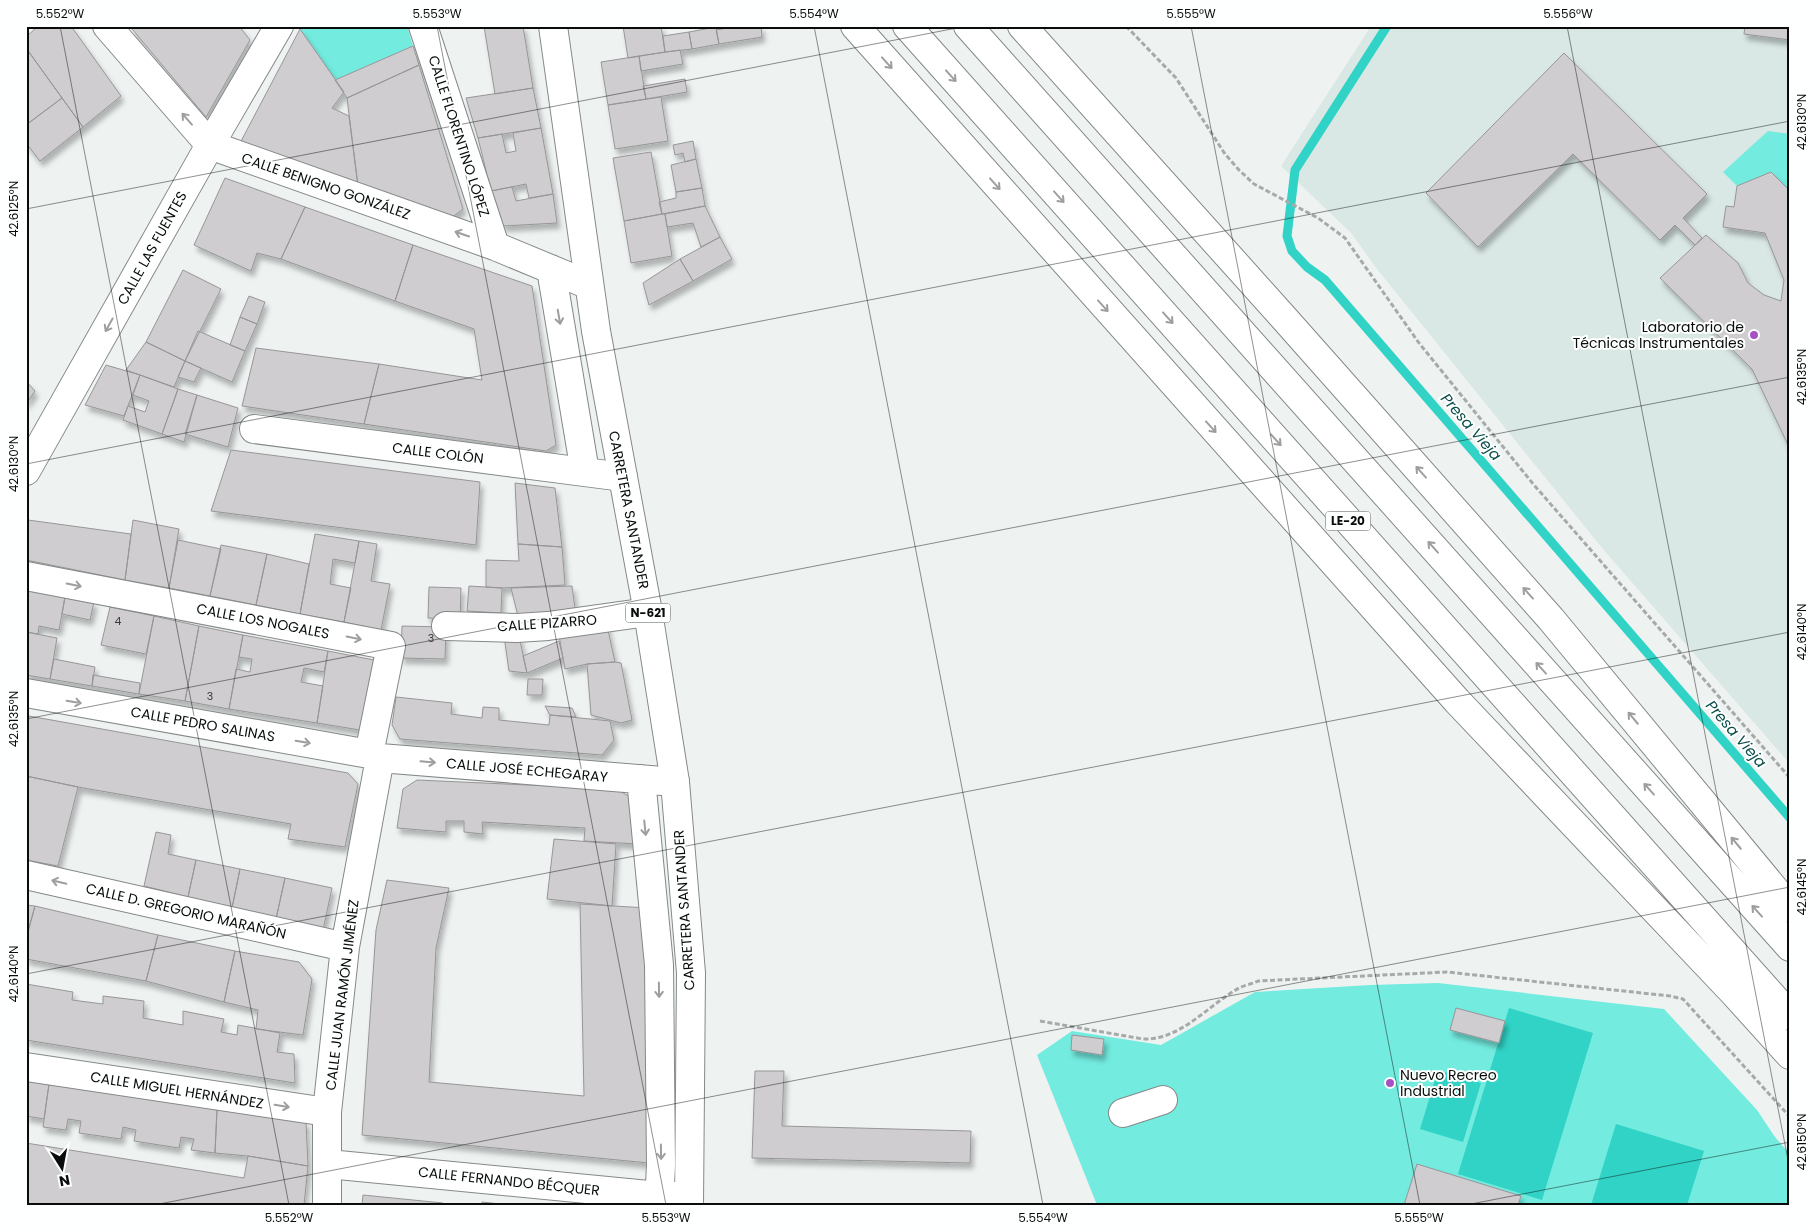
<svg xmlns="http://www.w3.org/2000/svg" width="1816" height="1231" viewBox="0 0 1816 1231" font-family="Poppins,sans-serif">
  <defs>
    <filter id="shadow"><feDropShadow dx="3" dy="5.5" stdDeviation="2.5" flood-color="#0004"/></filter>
  </defs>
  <rect width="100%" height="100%" fill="#eef3f2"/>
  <path fill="#d9e7e5" d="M1371 26H1711L1716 28V26H1790V764L1602 548 1377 269 1351 233 1281 166Z"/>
  <path fill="#73ebdf" d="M301 26H407L413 46 335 80 300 30Z
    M1768 131 1790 134V191L1771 173 1737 186 1723 172Z
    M1438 983 1664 1009 1757 1110 1775 1137 1790 1154V1205H1097L1037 1055 1072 1031 1161 1045 1255 992 1370 985Z"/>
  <path fill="#31d3c6" d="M1509 1008 1593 1033 1542 1200 1458 1174Z
    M1438 1070 1481 1083 1463 1142 1420 1129Z
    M1616 1124 1704 1151 1687 1205H1591Z"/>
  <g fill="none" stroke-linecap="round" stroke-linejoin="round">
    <path stroke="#31d3c6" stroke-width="9" d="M1387 26 1295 170 1287 236 1292 251 1307 267 1325 280 1790 818"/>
  </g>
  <path fill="#cfcdd0" stroke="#979598" filter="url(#shadow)" d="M38 26H71L121 96 83 127 26 48V37Z
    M135 26H239L250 40 206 117 132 29Z
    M484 26H523L533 88 495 94Z
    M623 26H661L665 52 628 58Z
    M739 26H761L762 37 719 44 716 30Z
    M1745 26H1790V40L1744 34Z
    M716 27 719 44 692 49 689 32Z
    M300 29 344 92 332 108 349 116 358 186 239 145Z
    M689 32 692 49 665 52 663 36Z
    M413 46 419 65 347 98 335 80Z
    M26 48 62 98 26 125Z
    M680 50 683 64 641 71 639 56Z
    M1564 53 1707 194 1683 218 1702 238 1695 245 1675 225 1660 240 1573 154 1478 247 1426 193Z
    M639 56 646 99 608 105 601 62Z
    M419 65 463 209 451 218 358 186 347 98Z
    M685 79 687 92 646 99 643 86Z
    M533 88 541 128 478 138 466 98Z
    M661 97 668 141 615 149 608 105Z
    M62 98 83 127 40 161 26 143V125Z
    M541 128 553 194 529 198 526 184 491 191 478 138 502 134 506 153 516 151 513 133Z
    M693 141 696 159 685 162 683 153 675 155 673 145Z
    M651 152 662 214 624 221 613 158Z
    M696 159 702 188 676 192 671 165Z
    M1771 172 1790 191V449L1752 369 1660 278 1706 235 1738 263 1748 283 1764 295 1781 301 1784 280 1765 233 1723 227 1726 206 1734 207 1737 186Z
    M225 178 305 207 281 259 257 253 251 271 194 245Z
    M512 187 516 201 553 194 557 223 503 226 491 191Z
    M702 188 705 206 662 214 659 202 676 198V192Z
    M705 206 720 237 701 247 693 223 667 227 665 214Z
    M305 207 413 245 395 301 281 259Z
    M662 214H665L672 256 631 263 624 221Z
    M720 237 732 259 693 281 680 259Z
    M413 245 532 286 556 445 546 451 364 424 379 364 482 380 474 329 395 301Z
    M680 259 693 281 649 305 643 283Z
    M183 270 221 289 185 361 146 342Z
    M249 296 265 302 257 324 240 317Z
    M240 317 257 324 245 351 230 345Z
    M198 331 245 351 232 382 185 361Z
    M146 342 185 361 174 387 126 370Z
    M256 348 379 364 364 424 242 406Z
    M185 361 201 368 194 382 178 377Z
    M106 365 140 375 124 416 85 405Z
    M140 375 178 389 162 434 123 420 128 406 145 412 149 401 133 395Z
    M26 381 35 391 26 404Z
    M178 389 197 395 184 442 162 434Z
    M197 395 238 408 228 447 185 434Z
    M231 450 480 482 476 545 211 511Z
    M515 483 555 488 562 547 518 544Z
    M28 520 131 534 125 580 26 560V525Z
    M133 520 179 529 169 588 125 580Z
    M315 534 359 541 355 563 333 559 330 584 351 588 344 622 300 614Z
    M178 540 221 549 210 596 169 588Z
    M359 541 377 544 371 581 390 584 381 630 344 622Z
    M518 544 562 547 565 585 502 588 486 587V560L519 561Z
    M221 545 267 554 256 605 210 596Z
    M267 554 309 564 300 614 256 605Z
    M469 586 502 588 501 613 467 611Z
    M572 586 576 616 519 620 511 588Z
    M429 587 461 588 460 619 428 618Z
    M26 590 65 597 59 630 39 626 38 634 26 632Z
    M65 597 94 602 90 620 62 614Z
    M110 607 154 616 146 654 101 645Z
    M154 616 199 626 185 701 139 694Z
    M606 621 615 662 587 664 565 669 558 630Z
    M199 626 243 635 229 709 185 701Z
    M402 626 446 627 445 659 401 658Z
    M26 632 57 638 50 679 26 675Z
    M243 635 328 651 324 672 304 668 301 682 323 686 317 723 229 709 236 669 250 672 252 659 239 657Z
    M504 636H519L527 673 509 671Z
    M559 641 563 658 527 673 523 656Z
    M328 651 374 660 360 730 317 723Z
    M54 659 95 667 92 686 50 679Z
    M615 662 621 663 632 720 621 723 591 715 587 664Z
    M93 675 140 683 139 694 92 686Z
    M528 679H543L542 695H527Z
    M396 697 452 703 451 714 482 718 483 707 499 708V720L549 725 550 715 610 721 614 740 602 755 400 739 392 725Z
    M545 706 572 708 576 717 550 715Z
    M29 716 348 773 358 784 345 847 288 839 291 824 78 787 26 776V731Z
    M26 776 78 787 58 866 26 860Z
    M417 780 616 789 632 798 639 844 584 841 585 828 482 822 483 834 464 832V821H446V832L397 828 403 789Z
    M156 832 171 835 168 854 196 860 188 897 144 886Z
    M554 839 616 844 612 906 547 899Z
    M196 860 240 869 232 908 188 897Z
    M240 869 285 878 276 919 232 908Z
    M285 878 332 888 323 930 276 919Z
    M387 880 449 888 436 948 429 1082 584 1096 580 904 648 908 649 1163 362 1135 376 930Z
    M26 905 35 906 26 939Z
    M35 906 158 935 146 981 26 959V939Z
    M158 935 235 951 224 1002 146 981Z
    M235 951 299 962 312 979 303 1035 256 1029 258 1010 224 1002Z
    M26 984 73 992 72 1000 103 1004V996L144 1001 143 1018 183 1025V1011L224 1019 221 1032 237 1035 238 1025 280 1033 277 1052 294 1054 295 1083 26 1040Z
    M1456 1008 1505 1021 1499 1043 1450 1030Z
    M1072 1035 1104 1039 1102 1055 1071 1050Z
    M755 1071H784L782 1126 971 1131 970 1163 752 1158Z
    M26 1080 49 1084 44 1119 26 1116Z
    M49 1084 217 1109 215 1153 191 1150 194 1139 181 1137 179 1148 134 1141 136 1130 123 1127 121 1139 79 1133 81 1121 68 1119 66 1130 43 1127Z
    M217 1109 306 1122 308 1166 248 1156 215 1153Z
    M26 1143 244 1178 248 1156 308 1166 304 1205H26Z
    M1417 1164 1521 1196 1518 1205H1404Z
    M363 1195 443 1203V1205H362Z
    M482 1202 509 1205H482Z"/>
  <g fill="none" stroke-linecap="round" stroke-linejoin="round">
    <g stroke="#848988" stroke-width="30">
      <path id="minor" d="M107 26 210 145 495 246 589 285
        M423 26 495 246
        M551 269 585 472
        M254 429 623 477
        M26 471 215 136 279 26
        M26 576 391 646 369 754
        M446 626 517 628 548 626 648 612
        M26 693 369 754 380 758 675 782
        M641 779 659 965 661 1165 659 1205
        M26 875 345 947
        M26 1067 327 1112
        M1123 1113 1163 1100
        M328 1164 659 1196H678
        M327 1205V1112L345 947 380 758"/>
    </g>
    <g stroke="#848988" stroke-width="30">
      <path id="highway" d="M553 26 596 331 648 612 675 782 691 973 689 1205
        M855 26 1457 701 1734 993 1790 1055
        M907 26 1790 1016
        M968 26 1790 947
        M1022 26 1284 318 1551 619 1790 908"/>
    </g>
    <path stroke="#a6aaa9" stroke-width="3" stroke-dasharray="5 2.5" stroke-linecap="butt" d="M1126 26 1176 78 1225 154 1239 170 1254 184 1318 218 1345 238 1419 343 1534 485 1790 778
      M1040 1021 1143 1039C1181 1040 1207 1006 1239 988 1245 985 1252 984 1258 981L1447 972 1670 996 1683 999 1790 1117"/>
    <use href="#minor" stroke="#fff" stroke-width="28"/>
    <use href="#highway" stroke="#fff" stroke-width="28"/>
  </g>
  <defs><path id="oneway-shaft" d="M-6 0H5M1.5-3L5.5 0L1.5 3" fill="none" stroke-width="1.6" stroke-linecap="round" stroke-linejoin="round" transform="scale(1.25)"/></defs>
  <g stroke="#9d9e9e">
    <use href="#oneway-shaft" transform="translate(887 63) rotate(48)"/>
    <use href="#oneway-shaft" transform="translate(951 76) rotate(48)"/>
    <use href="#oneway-shaft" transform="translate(187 119) rotate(-131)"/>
    <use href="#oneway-shaft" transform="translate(995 184) rotate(48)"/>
    <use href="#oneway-shaft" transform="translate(1059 197) rotate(48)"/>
    <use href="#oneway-shaft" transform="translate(462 234) rotate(-161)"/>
    <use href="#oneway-shaft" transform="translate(1103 306) rotate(48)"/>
    <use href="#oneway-shaft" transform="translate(559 317) rotate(80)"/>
    <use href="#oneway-shaft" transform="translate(1168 318) rotate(48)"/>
    <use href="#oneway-shaft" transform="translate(109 325) rotate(119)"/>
    <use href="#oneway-shaft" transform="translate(1211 427) rotate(48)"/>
    <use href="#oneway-shaft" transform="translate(1276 440) rotate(48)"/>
    <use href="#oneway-shaft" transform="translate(1421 472) rotate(-132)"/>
    <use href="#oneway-shaft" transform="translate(1433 547) rotate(-132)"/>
    <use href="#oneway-shaft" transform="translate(74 585) rotate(11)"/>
    <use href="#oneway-shaft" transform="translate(1528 593) rotate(-132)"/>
    <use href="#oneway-shaft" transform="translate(354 638) rotate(11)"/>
    <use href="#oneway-shaft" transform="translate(1541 668) rotate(-132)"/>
    <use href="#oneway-shaft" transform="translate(74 702) rotate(10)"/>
    <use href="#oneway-shaft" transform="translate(1633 718) rotate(-130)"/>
    <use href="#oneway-shaft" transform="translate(303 742) rotate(10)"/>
    <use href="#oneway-shaft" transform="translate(428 762) rotate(5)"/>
    <use href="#oneway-shaft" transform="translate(1649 789) rotate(-132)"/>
    <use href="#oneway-shaft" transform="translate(645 828) rotate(84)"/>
    <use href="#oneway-shaft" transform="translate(1736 843) rotate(-130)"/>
    <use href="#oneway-shaft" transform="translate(59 882) rotate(-167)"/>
    <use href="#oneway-shaft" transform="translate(1757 911) rotate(-132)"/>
    <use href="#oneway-shaft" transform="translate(659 990) rotate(89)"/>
    <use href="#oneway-shaft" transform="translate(282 1106) rotate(9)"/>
    <use href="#oneway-shaft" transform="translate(661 1152) rotate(89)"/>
  </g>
  <path fill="none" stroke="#0a0c0c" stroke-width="1" stroke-opacity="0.45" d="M60 26 289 1205M437 26 666 1205M814 26 1043 1205M1191 26 1420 1205M1567 26 1790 1170M26 209 967 26M26 464 1790 121M26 719 1790 377M26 974 1790 632M154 1205 1790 887M1466 1205 1790 1142"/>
  <g fill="#a452c2" stroke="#feffff" stroke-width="2">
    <circle cx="1754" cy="335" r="5"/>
    <circle cx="1390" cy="1083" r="5"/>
  </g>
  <g text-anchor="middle" stroke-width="4" stroke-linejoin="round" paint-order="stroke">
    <g font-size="11" fill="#3b3c3d">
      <text x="118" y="625">4</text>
      <text x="431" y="642">3</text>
      <text x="210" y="700">3</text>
    </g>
    <g fill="#feffff" stroke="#535555" stroke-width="1">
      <rect x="1325.5" y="511.5" width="45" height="19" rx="4"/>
      <rect x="625.5" y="603.5" width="45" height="19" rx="4"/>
    </g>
    <g font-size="12" font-weight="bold" fill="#0a0c0c">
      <text x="1348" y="525">LE-20</text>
      <text x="648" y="617">N-621</text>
    </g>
    <g font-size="14" fill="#0a0c0c" stroke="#feffff">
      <text transform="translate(459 136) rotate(72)" y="5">CALLE FLORENTINO LÓPEZ</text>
      <text transform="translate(326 186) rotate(19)" y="5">CALLE BENIGNO GONZÁLEZ</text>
      <text transform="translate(152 248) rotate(-61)" y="5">CALLE LAS FUENTES</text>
      <text transform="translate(438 453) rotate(7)" y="5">CALLE COLÓN</text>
      <text transform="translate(629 510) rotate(79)" y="5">CARRETERA SANTANDER</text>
      <text transform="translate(263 621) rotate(11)" y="5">CALLE LOS NOGALES</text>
      <text transform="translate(547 623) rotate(-4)" y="5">CALLE PIZARRO</text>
      <text transform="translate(203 724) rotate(10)" y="5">CALLE PEDRO SALINAS</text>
      <text transform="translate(527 770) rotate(5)" y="5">CALLE JOSÉ ECHEGARAY</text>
      <text transform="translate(684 910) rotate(-94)" y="5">CARRETERA SANTANDER</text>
      <text transform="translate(186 911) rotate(13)" y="5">CALLE D. GREGORIO MARAÑÓN</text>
      <text transform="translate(342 995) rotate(-83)" y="5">CALLE JUAN RAMÓN JIMÉNEZ</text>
      <text transform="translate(177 1090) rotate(9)" y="5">CALLE MIGUEL HERNÁNDEZ</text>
      <text transform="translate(509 1181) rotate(6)" y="5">CALLE FERNANDO BÉCQUER</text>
    </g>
    <g font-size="14" fill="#0a0c0c" stroke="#feffff" text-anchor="end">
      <text x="1744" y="332">Laboratorio de<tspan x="1744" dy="16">Técnicas Instrumentales</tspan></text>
      <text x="1400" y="1080" text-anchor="start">Nuevo Recreo<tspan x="1400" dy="16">Industrial</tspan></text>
    </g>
    <g font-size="15" font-style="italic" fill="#0a4e49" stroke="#feffff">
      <text transform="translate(1471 427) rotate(49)" y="5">Presa Vieja</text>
      <text transform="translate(1736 734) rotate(49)" y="5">Presa Vieja</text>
    </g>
  </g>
  <rect width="1816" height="1231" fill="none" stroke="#feffff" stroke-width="55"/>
  <g transform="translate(62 1168) rotate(169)" stroke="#feffff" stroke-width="4" paint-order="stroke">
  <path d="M0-4L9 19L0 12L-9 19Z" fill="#0a0c0c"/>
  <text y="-8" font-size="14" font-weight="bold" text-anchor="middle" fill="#0a0c0c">N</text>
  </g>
  <rect x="28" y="28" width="1760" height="1176" fill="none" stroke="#0a0c0c" stroke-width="2"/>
  <g font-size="12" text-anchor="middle" fill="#0a0c0c">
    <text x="60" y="18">5.552°W</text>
    <text x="437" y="18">5.553°W</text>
    <text x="814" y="18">5.554°W</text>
    <text x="1191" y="18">5.555°W</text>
    <text x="1568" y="18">5.556°W</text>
    <text transform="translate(1802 122) rotate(-90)" y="4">42.6130°N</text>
    <text transform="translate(14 209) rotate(-90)" y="4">42.6125°N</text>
    <text transform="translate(1802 377) rotate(-90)" y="4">42.6135°N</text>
    <text transform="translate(14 464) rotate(-90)" y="4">42.6130°N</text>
    <text transform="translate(1802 632) rotate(-90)" y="4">42.6140°N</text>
    <text transform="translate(14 719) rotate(-90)" y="4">42.6135°N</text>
    <text transform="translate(1802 887) rotate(-90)" y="4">42.6145°N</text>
    <text transform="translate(14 974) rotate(-90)" y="4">42.6140°N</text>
    <text transform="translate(1802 1142) rotate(-90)" y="4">42.6150°N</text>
    <text x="289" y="1222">5.552°W</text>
    <text x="666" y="1222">5.553°W</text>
    <text x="1043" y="1222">5.554°W</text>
    <text x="1419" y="1222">5.555°W</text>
  </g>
</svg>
